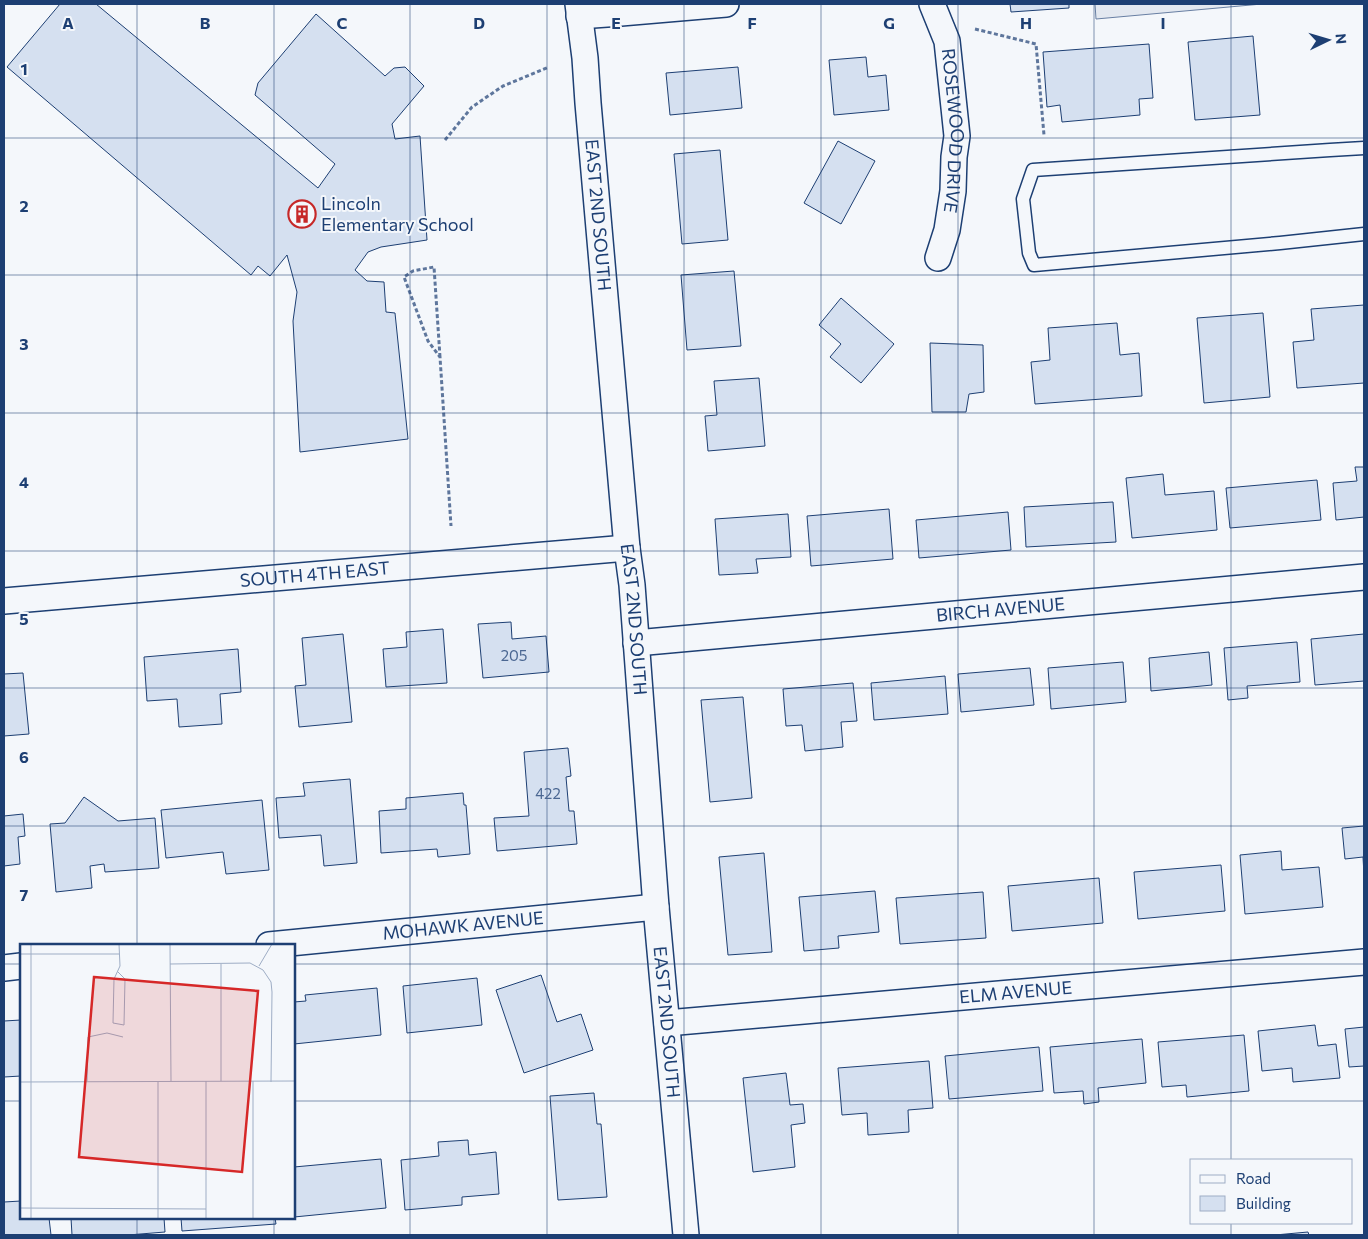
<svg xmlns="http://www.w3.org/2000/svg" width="1368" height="1239" viewBox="0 0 1368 1239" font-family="Commissioner,sans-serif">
  <rect width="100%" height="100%" fill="#f4f7fb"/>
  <path fill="#e3e8f0" stroke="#687fa3" d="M1095 4H1262L1096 19Z"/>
  <path fill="#d5e0f0" stroke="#1d3f73" d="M60 4H96L318 188 335 164 255 95 258 83 316 14 385 76 394 68 405 67 424 86 392 124 395 139 420 136 427 240 381 247 368 252 355 270 367 281 384 282 386 312 395 313 408 439 300 452 293 321 297 292 287 255 270 276 258 266 251 275 7 67Z
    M1010 4H1069V8L1011 12Z
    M1253 36 1260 115 1195 120 1188 42Z
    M1149 44 1153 98 1139 99 1140 115 1062 122 1060 105 1047 107 1043 52Z
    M866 57 868 77 886 75 889 110 834 115 829 60Z
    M738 67 742 108 670 115 666 73Z
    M838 141 875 161 841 224 804 203Z
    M720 150 728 240 682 244 674 154Z
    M734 271 741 346 687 350 681 275Z
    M841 298 894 344 861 383 830 357 841 344 819 325Z
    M1364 305V383L1297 388 1293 342 1314 340 1311 309Z
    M1263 313 1270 397 1204 403 1197 318Z
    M1117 323 1120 355 1139 353 1142 396 1035 404 1031 362 1050 360 1048 328Z
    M930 343 983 345 984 392 969 394 966 412H932Z
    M759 378 765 446 708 451 705 416 717 415 714 381Z
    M1355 467H1364V517L1336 520 1333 483 1357 481Z
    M1163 474 1165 495 1214 491 1217 530 1132 538 1126 478Z
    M1317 480 1321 520 1230 528 1226 488Z
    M1113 502 1116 542 1026 547 1024 507Z
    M889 509 893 559 811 566 807 516Z
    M1008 512 1011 550 919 558 916 520Z
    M788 514 791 557 756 559 758 573 719 575 715 519Z
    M511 622 512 639 546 636 549 672 483 678 478 624Z
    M443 629 447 683 386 687 383 649 407 647 406 632Z
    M343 634 352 722 299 727 295 686 306 685 302 638Z
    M1364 634V681L1315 685 1311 639Z
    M1297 642 1300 682 1247 686 1248 698 1228 700 1224 648Z
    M238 649 241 692 220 694 222 724 179 727 177 699 147 701 144 657Z
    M1209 652 1212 685 1151 691 1149 658Z
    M1123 662 1126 702 1051 709 1048 668Z
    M1030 668 1034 705 961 712 958 674Z
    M23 673 29 734 4 736V674Z
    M945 676 948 714 874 720 871 683Z
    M853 683 857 721 841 722 843 747 805 751 802 725 786 726 783 689Z
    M743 697 752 798 710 802 701 700Z
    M568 748 571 776 566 777 569 811H574L577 844 497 851 494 818 529 816 524 752Z
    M350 779 357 863 324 866 321 835 279 838 276 798 305 796 303 783Z
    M463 793 464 805H466L470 854 438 857 437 849 381 853 379 811 406 809V798Z
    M84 797 118 821 155 818 159 868 105 872 104 864 90 866 92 888 56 892 50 824 65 823Z
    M262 800 269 870 226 874 223 852 166 858 161 810Z
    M23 814 25 836 18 837 20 864 4 866V816Z
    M1364 826V875L1363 857 1345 859 1342 828Z
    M1281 851 1282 870 1319 867 1323 907 1245 914 1240 855Z
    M764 853 772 952 728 955 719 857Z
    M1221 865 1225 911 1138 919 1134 872Z
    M1099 878 1103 923 1012 931 1008 886Z
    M875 891 879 932 838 936 839 948 804 951 799 897Z
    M983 892 986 938 900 944 896 898Z
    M541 975 557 1022 581 1014 593 1050 524 1073 496 990Z
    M477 978 482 1025 407 1033 403 986Z
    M377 988 381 1035 294 1044V1002L306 1001 305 995Z
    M21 1020V1076L4 1077V1021Z
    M1315 1025 1318 1046 1336 1044 1340 1078 1293 1082 1292 1068 1262 1071 1258 1031Z
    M1364 1027V1066L1349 1067 1345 1029Z
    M1244 1035 1249 1091 1187 1097 1186 1085 1162 1087 1158 1042Z
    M1142 1039 1146 1083 1098 1088 1099 1102 1084 1104 1083 1091 1054 1093 1050 1047Z
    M1039 1047 1043 1091 949 1099 945 1056Z
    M929 1061 933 1108 908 1110 909 1132 868 1135 867 1113 842 1115 838 1068Z
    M786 1073 790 1105 803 1104 805 1123 791 1125 795 1167 753 1172 743 1078Z
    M594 1093 597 1124H601L607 1197 558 1200 550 1096Z
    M468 1140 469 1155 496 1152 499 1194 462 1197V1205L405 1210 401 1160 439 1156 438 1142Z
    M381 1159 386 1208 294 1217V1167Z
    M21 1201V1218H49L51 1235H4V1202Z
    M71 1218H164L165 1232 128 1235H72Z
    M181 1218H275L276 1224 182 1231Z
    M1308 1232 1309 1235H1275Z"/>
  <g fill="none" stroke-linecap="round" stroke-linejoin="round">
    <g stroke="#1d3f73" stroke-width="15">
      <path id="service" d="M1364 148 1330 150 1033 170 1023 199 1029 253 1034 265 1280 243 1364 234"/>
    </g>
    <g stroke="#1d3f73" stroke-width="28">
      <g id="minor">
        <path id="s1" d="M578 4 585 58 588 103 627 548 632 585 656 907 686 1235"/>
        <path id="s2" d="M932 4 947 41 957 136 954 157 953 191 947 230 938 258"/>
        <path d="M579 16 621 13 726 4"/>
        <path id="s3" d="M4 601 627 548"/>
        <path id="s4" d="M636 643 1364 577"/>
        <path id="s5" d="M269 945 656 907"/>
        <path d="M4 968 21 966"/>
        <path id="s6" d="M667 1023 1364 962"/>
      </g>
    </g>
    <path stroke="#5e769c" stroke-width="3" stroke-dasharray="4 2.5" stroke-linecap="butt" d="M975 29 1036 44 1044 135
      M445 140 472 107 503 86 549 67
      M440 357 434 267 413 271 404 277 428 341 440 357 451 526"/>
    <use href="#service" stroke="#f4f7fb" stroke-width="12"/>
    <use href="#minor" stroke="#f4f7fb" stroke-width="25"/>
  </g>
  <path fill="none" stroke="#1d3f73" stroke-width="1" stroke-opacity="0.55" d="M137 4V945M274 4V945M410 4V1235M547 4V1235M684 4V1235M821 4V1235M958 4V1235M1094 4V1235M1231 4V1160M4 138H1364M4 275H1364M4 413H1364M4 551H1364M4 688H1364M4 826H1364M4 964H21M294 964H1364M4 1101H21M294 1101H1364M137 1218V1235M274 1218V1235M1231 1223V1235"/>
  <defs>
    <g id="building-ring" transform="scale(1.4375)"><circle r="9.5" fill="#f4f7fb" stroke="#c62828" stroke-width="1.5"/><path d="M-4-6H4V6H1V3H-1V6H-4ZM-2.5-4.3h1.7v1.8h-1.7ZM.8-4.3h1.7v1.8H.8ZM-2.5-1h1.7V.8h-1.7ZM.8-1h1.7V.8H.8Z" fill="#c62828"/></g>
  </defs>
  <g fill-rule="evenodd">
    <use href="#building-ring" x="302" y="214"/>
  </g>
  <g text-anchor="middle" stroke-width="4" stroke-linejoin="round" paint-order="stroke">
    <g font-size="15" fill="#4b6792">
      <text x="514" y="661">205</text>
      <text x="548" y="799">422</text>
    </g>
    <g font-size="18" fill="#1d3f73" stroke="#f4f7fb">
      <text dy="6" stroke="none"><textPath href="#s2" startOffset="130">ROSEWOOD DRIVE</textPath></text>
      <text dy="6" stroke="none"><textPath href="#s1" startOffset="212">EAST 2ND SOUTH</textPath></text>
      <text dy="6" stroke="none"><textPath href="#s3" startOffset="312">SOUTH 4TH EAST</textPath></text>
      <text dy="6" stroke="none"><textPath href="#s4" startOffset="366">BIRCH AVENUE</textPath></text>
      <text dy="6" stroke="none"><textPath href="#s1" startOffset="618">EAST 2ND SOUTH</textPath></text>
      <text dy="6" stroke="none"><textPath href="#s5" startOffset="195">MOHAWK AVENUE</textPath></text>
      <text dy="6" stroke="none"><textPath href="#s6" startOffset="350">ELM AVENUE</textPath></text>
      <text dy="6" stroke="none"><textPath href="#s1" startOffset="1022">EAST 2ND SOUTH</textPath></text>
    </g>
    <g font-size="18" fill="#1d3f73" stroke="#f4f7fb" text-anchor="start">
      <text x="321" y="210">Lincoln<tspan x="321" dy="21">Elementary School</tspan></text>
    </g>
  </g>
  <g transform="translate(20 944)">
    <rect width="275" height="275" fill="#f4f7fb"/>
    <path fill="none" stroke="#9eadc5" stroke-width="1" d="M150 0 151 137M0 10H99M150 20 230 19 243 26 251 38 252 48 251 138M239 22 252 0M98 28 105 35 104 81 93 79 94 35 100 22 99 0M67 137 68 93 87 89 103 93M138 137V275M186 137V275M201 137V20M233 137V275M0 138 275 137M0 264 186 265M11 275V0"/>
    <path fill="#d62828" fill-opacity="0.15" stroke="#d62828" stroke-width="2.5" d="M74 33 238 47 222 228 59 213Z"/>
    <rect width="275" height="275" fill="none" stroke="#1d3f73" stroke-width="2.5"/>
  </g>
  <g font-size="16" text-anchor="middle" font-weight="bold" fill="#1d3f73" stroke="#f4f7fb" stroke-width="4" stroke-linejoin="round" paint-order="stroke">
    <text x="68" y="29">A</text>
    <text x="205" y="29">B</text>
    <text x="342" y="29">C</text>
    <text x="479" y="29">D</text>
    <text x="616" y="29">E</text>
    <text x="752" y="29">F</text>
    <text x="889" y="29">G</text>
    <text x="1026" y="29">H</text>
    <text x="1163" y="29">I</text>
    <text x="24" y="75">1</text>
    <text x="24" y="212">2</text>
    <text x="24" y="350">3</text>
    <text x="24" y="488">4</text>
    <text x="24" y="625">5</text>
    <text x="24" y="763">6</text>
    <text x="24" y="901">7</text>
  </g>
  <rect width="1368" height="1239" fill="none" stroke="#1d3f73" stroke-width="10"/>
  <rect x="1190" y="1159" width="162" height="65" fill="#f4f7fb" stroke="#9eadc5"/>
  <rect x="1200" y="1175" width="25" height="8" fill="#f4f7fb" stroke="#9eadc5"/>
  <text x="1236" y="1184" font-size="15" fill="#1d3f73">Road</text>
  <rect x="1200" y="1196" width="25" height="15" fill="#d5e0f0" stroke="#9eadc5"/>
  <text x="1236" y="1209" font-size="15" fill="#1d3f73">Building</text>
  <g transform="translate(1328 40) rotate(85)" stroke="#f4f7fb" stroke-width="4" paint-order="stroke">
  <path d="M0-4L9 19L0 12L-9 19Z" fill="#1d3f73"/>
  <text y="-8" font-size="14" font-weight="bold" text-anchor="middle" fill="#1d3f73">N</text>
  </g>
</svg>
